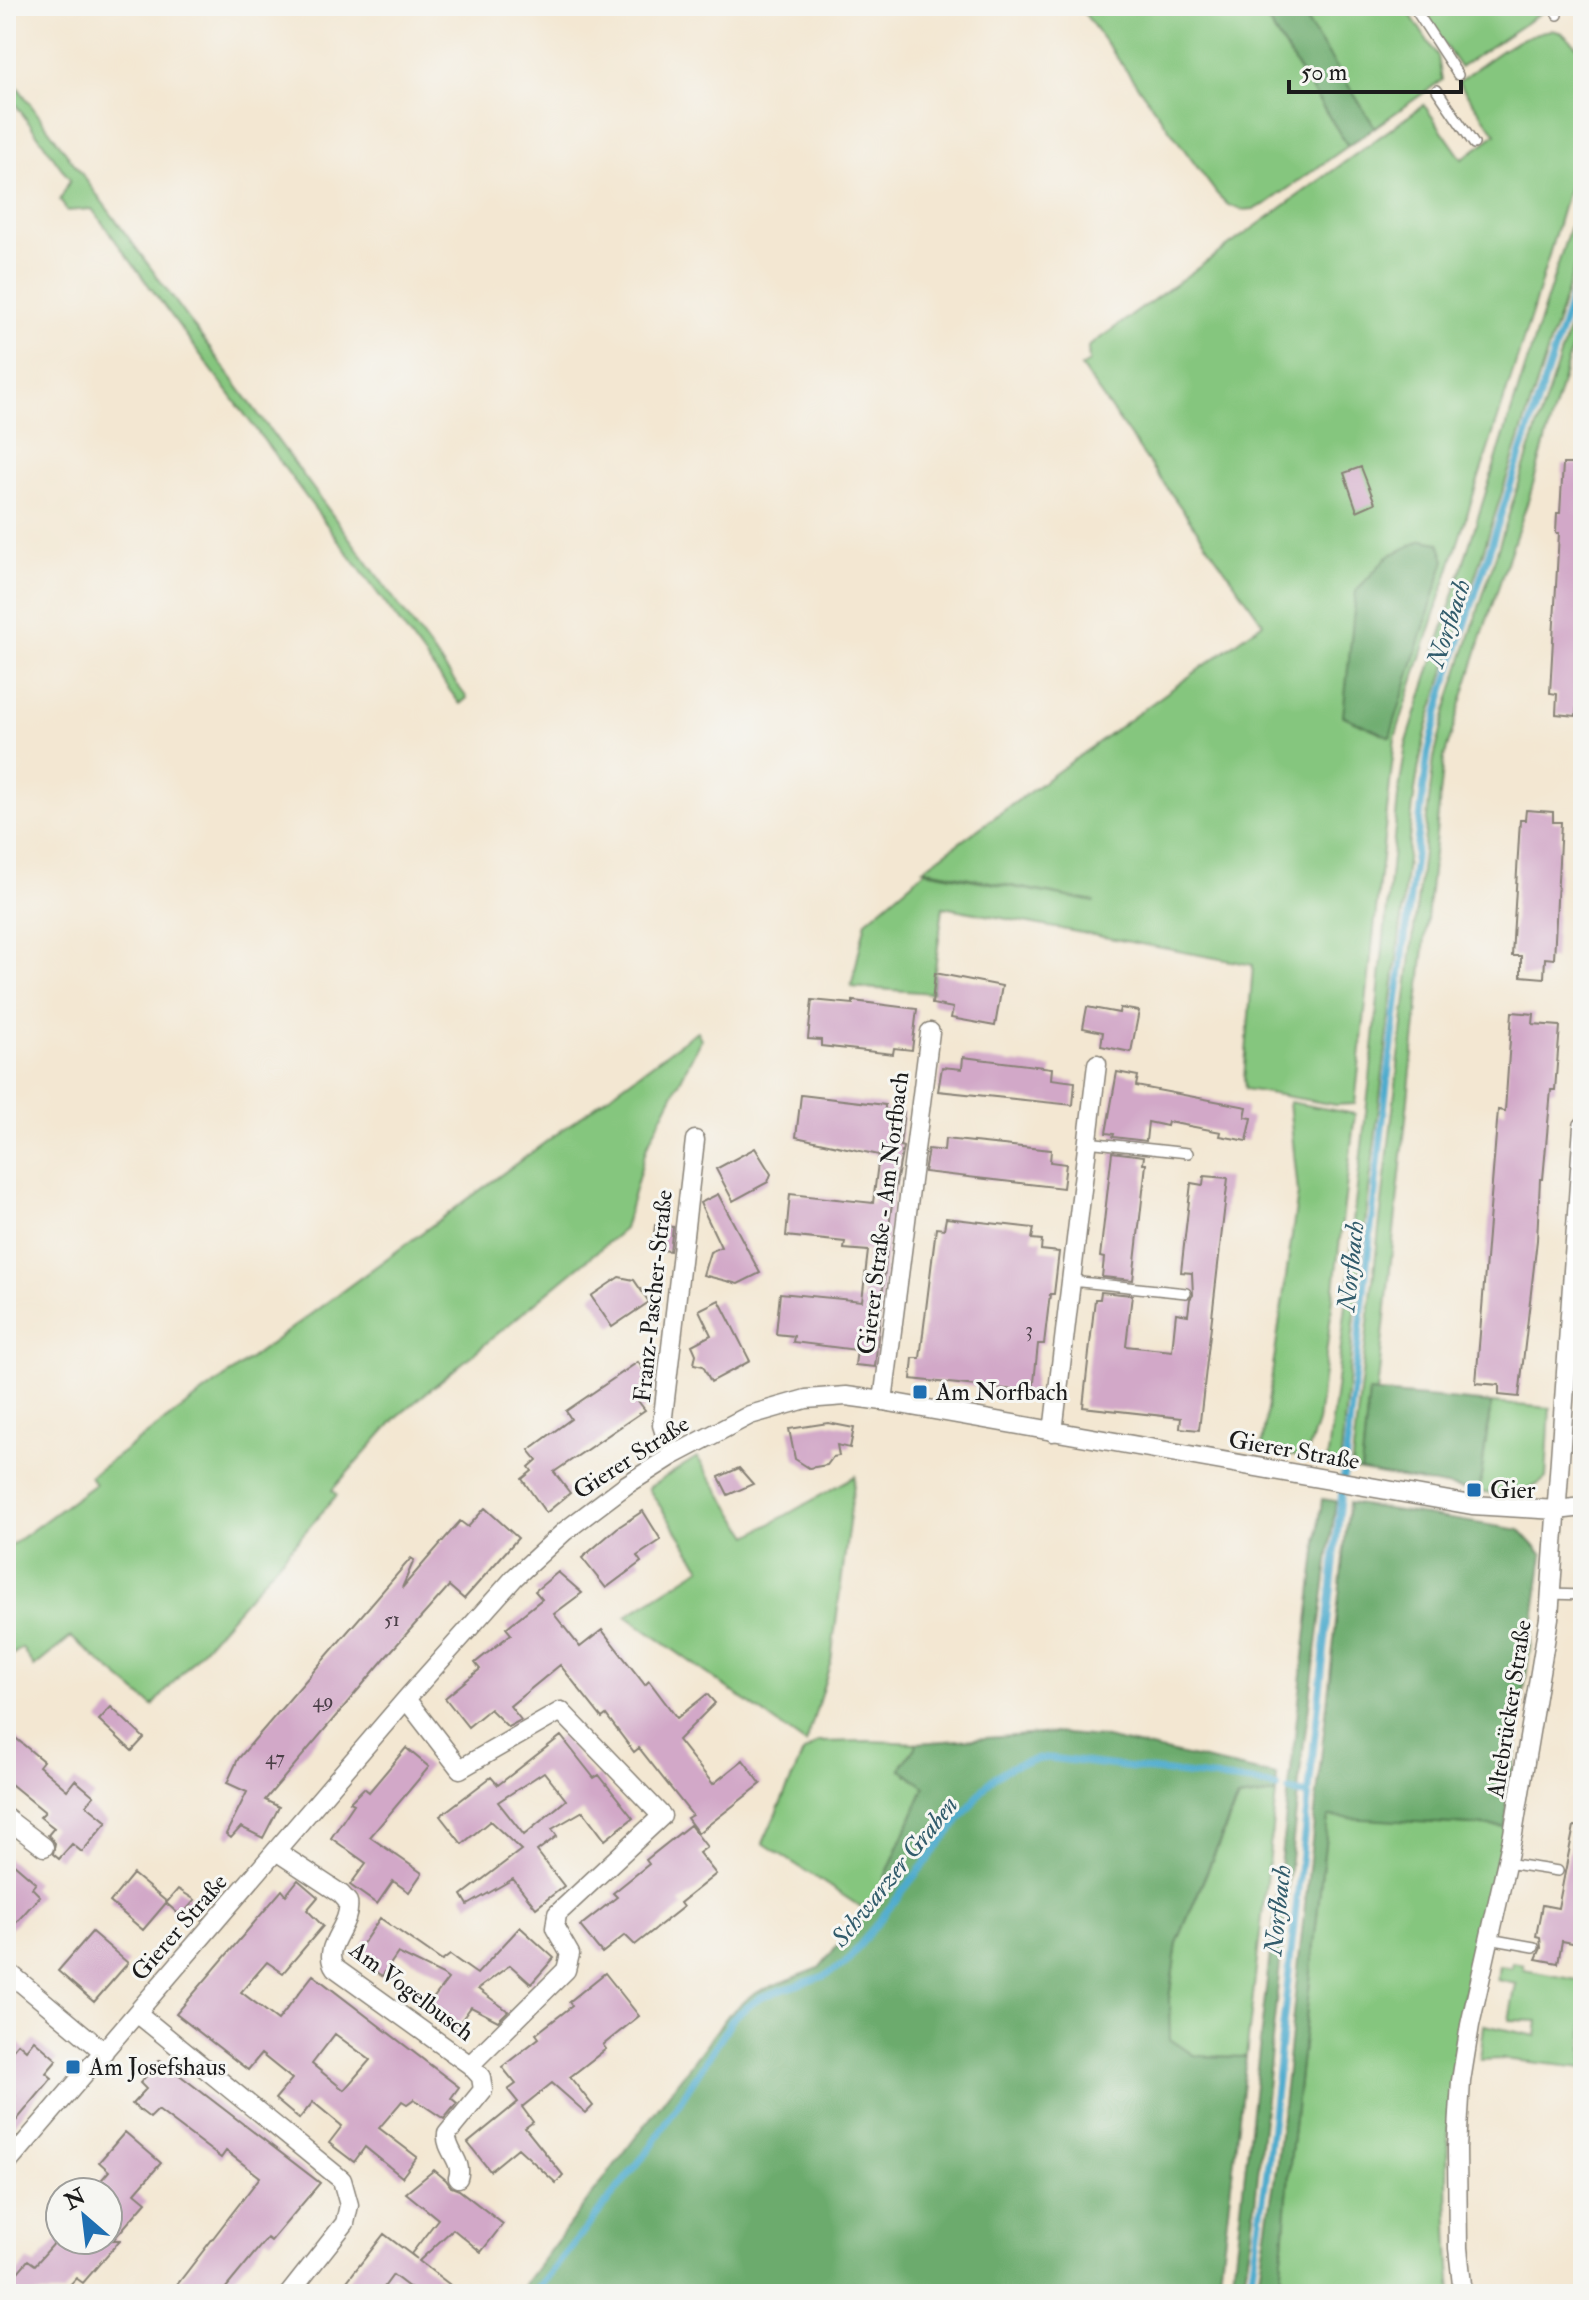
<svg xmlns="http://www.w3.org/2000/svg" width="1589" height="2300" viewBox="0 0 1589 2300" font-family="'IM FELL Double Pica',serif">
  <rect width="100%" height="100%" fill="#f6f6f2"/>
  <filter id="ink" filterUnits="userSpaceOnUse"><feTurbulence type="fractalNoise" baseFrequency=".0125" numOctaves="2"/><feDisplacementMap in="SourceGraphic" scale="16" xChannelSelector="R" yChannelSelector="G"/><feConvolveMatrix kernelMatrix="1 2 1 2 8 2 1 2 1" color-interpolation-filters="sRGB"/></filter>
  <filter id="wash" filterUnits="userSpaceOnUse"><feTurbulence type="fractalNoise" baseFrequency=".006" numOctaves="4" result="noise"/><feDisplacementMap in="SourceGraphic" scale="32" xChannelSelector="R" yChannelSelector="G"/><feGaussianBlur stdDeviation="1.8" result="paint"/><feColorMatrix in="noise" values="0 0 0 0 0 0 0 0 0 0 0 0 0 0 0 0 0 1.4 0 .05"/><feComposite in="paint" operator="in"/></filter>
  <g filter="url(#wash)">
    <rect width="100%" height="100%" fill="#f3e7d2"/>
    <path fill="#85c67e" stroke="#50714d" stroke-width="2" d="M1079 6H1258L1348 146 1266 204 1254 209 1242 210 1228 205 1217 194Z
      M1297 6H1405L1438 57 1442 80 1375 127Z
      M1425 6H1545L1547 9 1460 67 1424 15Z
      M1552 30 1562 33 1580 49 1583 120 1580 149 1532 313 1395 738 1355 1104 1335 1105 1245 1089 1244 1079 1253 965 943 907 932 993 851 987 866 921 925 871 1095 902 923 869 1263 623 1081 367 1089 362 1088 347 1424 105 1462 159 1496 134 1458 82C1485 63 1518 33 1552 30Z
      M6 71 467 698 460 704 92 209 67 211 60 200 70 180 9 95 11 93 6 85Z
      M1583 185V241L1429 720C1408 800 1407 884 1396 966 1376 1133 1355 1299 1340 1467L1327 1464 1350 1271 1353 1221 1370 1079 1398 797 1406 745Z
      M1583 284V308L1529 498 1485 626 1444 758 1377 1393 1369 1392 1361 1471 1351 1469 1434 758 1446 710Z
      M697 1031 701 1039 647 1146 624 1229 397 1417 332 1490 337 1495 153 1706 71 1637 34 1667 22 1648 6 1659V1549L95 1484 90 1476Z
      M1289 1102 1355 1114 1318 1422 1308 1452 1300 1457 1261 1451 1298 1193Z
      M1491 1403 1550 1408 1546 1478C1527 1495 1504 1497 1479 1492Z
      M697 1457 749 1536 855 1476 831 1661 806 1744 626 1616 701 1568 648 1488Z
      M867 1741 918 1743 900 1769 925 1787 879 1891 867 1911 763 1843 803 1753 819 1742Z
      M1276 1794 1246 2057 1195 2056 1169 2039V1999L1177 1943 1238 1799Z
      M1328 1816 1505 1827C1488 1894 1469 1962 1458 2031 1444 2118 1445 2206 1452 2294H1279L1289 2173Z
      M1513 1962 1523 1964 1524 1970 1583 1981V2068L1502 2059 1480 2060 1484 2025 1536 2036 1538 2021 1509 2020 1516 1984 1497 1980 1499 1966 1511 1968Z"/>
    <path fill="#6cab6d" stroke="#446444" stroke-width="2" d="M1258 6H1297L1375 127 1348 146Z
      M1422 540 1439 543 1445 560 1390 737 1343 716 1356 591 1388 556Z
      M1369 1392 1491 1403 1479 1492 1361 1471Z
      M1322 1499 1336 1501 1300 1773 1252 2232 1242 2294H1231Z
      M1349 1503 1520 1530 1543 1555 1505 1827 1328 1817 1289 2173 1279 2294H1256L1276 2169Z
      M1054 1733 1101 1737 1277 1776 1276 1794 1237 1799 1177 1943 1169 1999 1170 2039 1195 2056 1246 2057 1218 2294H517L729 2014 754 1993 819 1968 867 1911 879 1891 925 1787 900 1769 918 1743Z"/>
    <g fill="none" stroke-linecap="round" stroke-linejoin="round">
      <path stroke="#4eabcd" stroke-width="7" d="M1289 1791 1308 1795
        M534 2294 650 2148 734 2017 761 1997 824 1976 845 1964 989 1782C1008 1765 1023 1761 1049 1758L1252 1782 1277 1788
        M1249 2294 1266 2179 1386 1093 1428 753 1442 697 1583 262"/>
    </g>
    <g id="blocks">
      <path fill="#d2a8c8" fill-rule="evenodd" d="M1563 464H1583V685L1579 684 1576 716 1556 714 1557 694 1550 693 1559 533H1556L1557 513H1560Z
        M1361 467 1375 503 1357 511 1344 473Z
        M1526 810 1553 812V822H1561L1554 959 1545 958 1544 978 1521 976V956H1512L1520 820H1525Z
        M935 973 1002 986 995 1026 951 1018 953 1008 932 1004Z
        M812 1000 853 1004V1001L917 1009 912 1050 894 1048 893 1054 821 1046V1040L808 1039Z
        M1087 1007 1119 1013 1120 1008 1139 1011 1131 1052 1101 1046 1103 1032 1083 1028Z
        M1512 1012 1534 1014 1533 1024 1560 1026 1555 1090H1551L1543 1179H1540L1537 1240 1519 1397 1499 1395V1385L1476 1383 1498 1110 1505 1111Z
        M963 1057 1052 1068 1051 1079 1075 1082 1073 1105 938 1091 942 1067 962 1069Z
        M1117 1072 1138 1076 1136 1086 1247 1107 1245 1117 1252 1118 1247 1141 1220 1136 1221 1132 1168 1122 1167 1126 1148 1122 1146 1141 1113 1137 1114 1134 1106 1133Z
        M801 1095 885 1105V1110L904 1112 900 1146 903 1147 891 1210 875 1367 855 1365 857 1350 793 1342 794 1336 776 1334 780 1293 862 1301 868 1251 844 1249 845 1242 786 1236 790 1194 873 1203 879 1155 796 1137Z
        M945 1139 1051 1150 1050 1162 1066 1164 1063 1188 924 1172 928 1149 944 1151Z
        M755 1148 771 1174 768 1182 733 1201 716 1169Z
        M1112 1152 1144 1156 1143 1164H1146L1133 1280 1102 1277 1104 1258 1100 1257Z
        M1204 1176 1228 1178 1199 1430 1180 1428 1181 1418 1083 1407 1095 1299H1100L1101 1292 1132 1295 1126 1346 1172 1351 1176 1313 1188 1315 1190 1299 1193 1295 1192 1273 1181 1272 1191 1183 1203 1185Z
        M718 1194 760 1273 738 1284 703 1275 710 1252 721 1247 700 1203Z
        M946 1218 1034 1228 1032 1239 1042 1240 1041 1250 1059 1252 1054 1294H1050L1044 1344H1038L1033 1392 911 1379 913 1358H920L936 1228 944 1229Z
        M655 1225 673 1227 670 1251 652 1249Z
        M619 1277 634 1280 649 1302 612 1327 591 1296Z
        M719 1300 750 1361 711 1382 703 1366 694 1364 696 1354 692 1345 711 1335 699 1310Z
        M638 1362 650 1379 641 1385 644 1390 635 1397 645 1410 554 1472 570 1493 546 1513 522 1479 532 1471 529 1467 537 1460 529 1450 571 1419 566 1411Z
        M828 1423 854 1428 850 1448 837 1445 839 1456 833 1457 827 1465 809 1468 795 1459 789 1429Z
        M739 1468 753 1484 728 1495 719 1477Z
        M485 1508 518 1538 464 1599 449 1586 385 1658 265 1800 279 1807 263 1838 241 1827 231 1838 226 1834 247 1792 227 1783 238 1759 411 1558 414 1560 402 1588 460 1521 468 1527Z
        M643 1511 661 1540 637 1556 641 1562 606 1588 582 1558 617 1528Z
        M558 1572 582 1593 554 1614 580 1647 602 1630 645 1685 649 1681 677 1718 707 1694 715 1703 678 1740 713 1784 743 1760 761 1784 698 1833 687 1818 692 1815 639 1748 634 1752 606 1715 602 1718 560 1665 510 1706 521 1720 508 1727 490 1709 468 1727 445 1698 480 1669 475 1663 511 1634 506 1628 542 1599 535 1591Z
        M111 1707 144 1738 132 1751 99 1720Z
        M6 1730 43 1761 39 1766 67 1790 75 1780 94 1796 86 1805 107 1822 82 1852 72 1844 59 1859 53 1854 55 1843 48 1835 54 1828 40 1817 45 1812 6 1780Z
        M561 1736 594 1778 599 1775 633 1818 605 1840 583 1811 552 1829 557 1836 537 1851 564 1886 536 1908 513 1879 468 1905 462 1895 521 1850 490 1821 462 1844 440 1816 491 1777 498 1785ZM544 1772 566 1800 524 1835 498 1802Z
        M406 1748 429 1767 370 1837 422 1873 409 1892 393 1881 377 1904 350 1885 366 1863 331 1838 354 1804 350 1802 364 1788 369 1792Z
        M690 1825 707 1847 699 1853 716 1874 680 1903 683 1907 635 1945 625 1935 602 1953 580 1926 617 1897 613 1893 649 1864 646 1860Z
        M1574 1826 1583 1827V1945L1562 1941 1558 1963 1536 1959 1541 1948 1540 1937 1536 1936 1542 1905 1558 1908Z
        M6 1857 36 1883 32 1888 40 1896 6 1934Z
        M133 1874 167 1902 178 1889 195 1900 181 1916 166 1903 143 1930 110 1902Z
        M298 1880 318 1897 307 1910 323 1926 283 1973 267 1962 241 1992 278 2020 313 1975 459 2087 451 2098 457 2103 444 2119 414 2099 407 2104 402 2101 379 2128 417 2157 402 2177 365 2147 354 2162 329 2143 342 2126 313 2102 299 2119 275 2099 292 2079 261 2054 248 2070 176 2014 282 1890 286 1895ZM335 2034 370 2060 344 2090 312 2064Z
        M380 1918 442 1961 450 1955 477 1974 520 1927 554 1958 531 1984 510 1965 478 1989 508 2011 498 2021 471 2007 455 2029 426 2008 448 1979 443 1975 398 1953 382 1976 354 1957Z
        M92 1932 128 1963 94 2002 58 1971Z
        M605 1973 639 2016 603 2045 606 2049 570 2077 593 2106 586 2113 552 2083 522 2107 533 2122 525 2128 563 2175 556 2183 518 2148 490 2171 468 2143 518 2102 508 2090 516 2084 502 2067 539 2038 536 2034 572 2006 569 2002Z
        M34 2040 57 2060 46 2073 52 2078 6 2133V2106L15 2096 6 2089V2057L18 2043 26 2050Z
        M160 2060 320 2183 271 2241 267 2238 221 2294H170L260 2177 226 2151 221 2158 158 2110 150 2118 132 2104 146 2089 140 2083Z
        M125 2132 161 2163 135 2193 146 2202 113 2240H120L83 2283 76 2278 62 2294H6V2286L28 2260 35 2265 57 2240H108V2192H91L109 2171 99 2162Z
        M434 2170 446 2180 451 2187 459 2190 503 2224 481 2252 453 2229 419 2261 462 2294H418L393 2275 379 2294H337L384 2234 417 2259 411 2254 438 2219 406 2193Z"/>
    </g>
  </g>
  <g filter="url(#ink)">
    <use href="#blocks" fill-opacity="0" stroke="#888277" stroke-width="2"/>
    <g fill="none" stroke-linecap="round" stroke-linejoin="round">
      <g stroke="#888277" stroke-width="12">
        <path id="lane" d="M1413 6 1458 75
          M1551 6 1558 15
          M1437 90 1474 144
          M1087 1142 1188 1153
          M1071 1281 1186 1293
          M1550 1594 1583 1595
          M1506 1863 1558 1871
          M1489 1939 1534 1947"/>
      </g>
      <g stroke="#888277" stroke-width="21">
        <path id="street" d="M883 1401 930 1032
          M1053 1432 1097 1064
          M672 1456 662 1425 695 1140
          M6 1818 44 1847
          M276 1851 341 1894 348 1902C352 1926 320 1947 335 1968L470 2065 566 1970 570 1954 555 1928 557 1914 662 1816 561 1711 460 1769 406 1699
          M6 1970 104 2052
          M137 2013 342 2180 349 2205 345 2223 289 2294
          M6 2165 406 1699 515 1577 565 1531 626 1485 672 1456 750 1415 806 1399 846 1396 883 1401 1472 1505 1557 1510 1583 1507
          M458 2178C464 2162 445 2150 447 2134L483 2090 481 2077 470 2065
          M1463 2294 1458 2248 1457 2148 1461 2081 1470 2025 1513 1834 1549 1618 1583 1126"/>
      </g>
      <use href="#lane" stroke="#fff" stroke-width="9"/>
      <use href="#street" stroke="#fff" stroke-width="18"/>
    </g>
  </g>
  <g fill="#1f6fb2" stroke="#f6f6f2" stroke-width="3">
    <rect x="912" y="1384" width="16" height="16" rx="4"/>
    <rect x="1466" y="1482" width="16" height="16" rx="4"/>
    <rect x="65" y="2059" width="16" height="16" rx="4"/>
  </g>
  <g text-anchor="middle" stroke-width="6" stroke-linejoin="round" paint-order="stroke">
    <g font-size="20" fill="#4a3f47">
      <text x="1029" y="1336">3</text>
      <text x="392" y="1626">51</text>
      <text x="323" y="1707">49</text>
      <text x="275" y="1764">47</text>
    </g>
    <g font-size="24" fill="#1c1c1c" stroke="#f6f6f2">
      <text transform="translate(883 1213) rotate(-83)" y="8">Gierer Straße - Am Norfbach</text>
      <text transform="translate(653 1296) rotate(-84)" y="8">Franz-Pascher-Straße</text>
      <text transform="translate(1294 1450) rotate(10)" y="8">Gierer Straße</text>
      <text transform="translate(631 1457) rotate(-33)" y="8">Gierer Straße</text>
      <text transform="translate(1509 1709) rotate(-81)" y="8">Altebrücker Straße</text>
      <text transform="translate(179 1927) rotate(-49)" y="8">Gierer Straße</text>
      <text transform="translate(412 1991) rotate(37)" y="8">Am Vogelbusch</text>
    </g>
    <g font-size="24" fill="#1c1c1c" stroke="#f6f6f2" text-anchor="start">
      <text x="936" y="1400">Am Norfbach</text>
      <text x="1490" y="1498">Gier</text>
      <text x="89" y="2075">Am Josefshaus</text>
    </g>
    <g font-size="26" font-style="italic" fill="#325c6c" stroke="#f6f6f2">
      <text transform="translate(1448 623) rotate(-72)" y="9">Norfbach</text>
      <text transform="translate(1350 1266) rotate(-84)" y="9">Norfbach</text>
      <text transform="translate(894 1871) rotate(-51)" y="9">Schwarzer Graben</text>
      <text transform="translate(1277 1910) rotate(-84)" y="9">Norfbach</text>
    </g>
  </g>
  <rect width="1589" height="2300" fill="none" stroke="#f6f6f2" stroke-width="32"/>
  <g transform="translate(84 2216) rotate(332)"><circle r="38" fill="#f6f6f2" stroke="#9f9f9c" stroke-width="2"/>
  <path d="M0-6L14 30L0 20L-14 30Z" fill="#1f6fb2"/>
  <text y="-12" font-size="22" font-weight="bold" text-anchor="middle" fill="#1c1c1c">N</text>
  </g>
  <path d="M1289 80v12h172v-12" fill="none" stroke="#1c1c1c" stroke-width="4"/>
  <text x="1301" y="80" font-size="24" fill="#1c1c1c" stroke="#f6f6f2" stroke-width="6" paint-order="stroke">50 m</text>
</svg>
